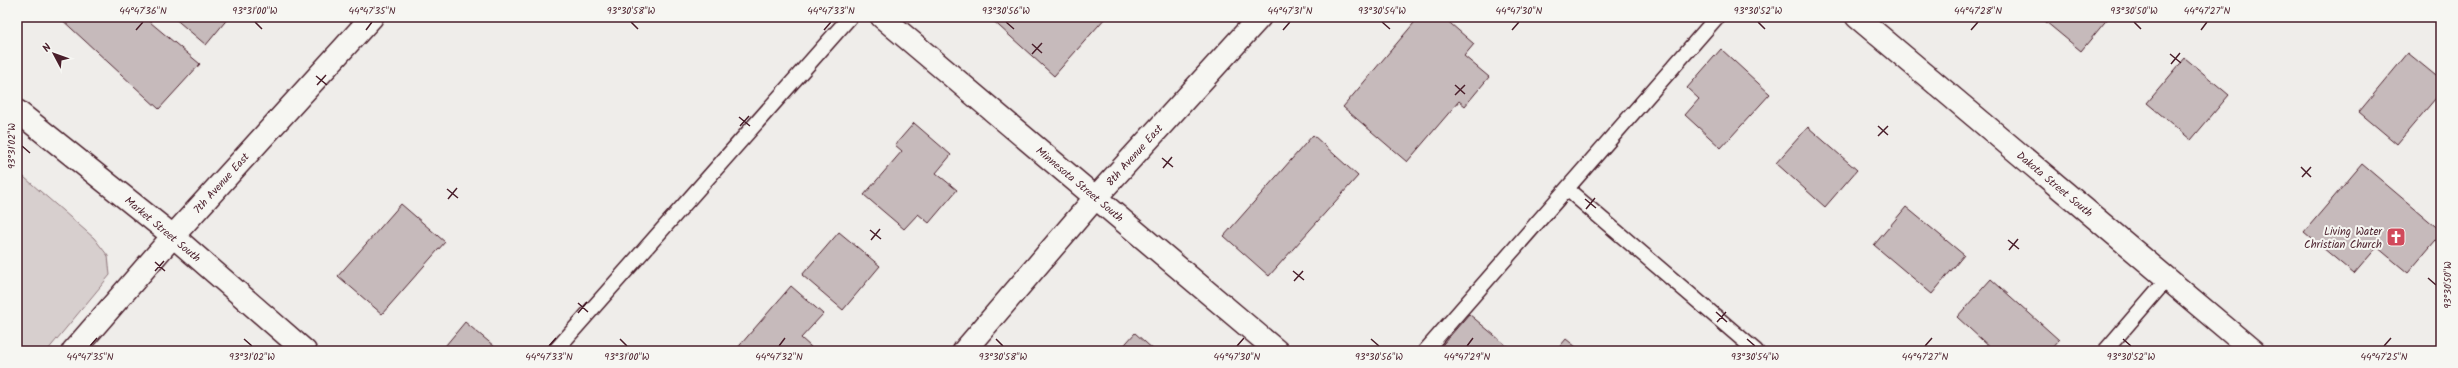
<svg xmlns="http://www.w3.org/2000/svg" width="2458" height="368" viewBox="0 0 2458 368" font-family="Kalam,sans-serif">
  <rect width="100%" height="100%" fill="#efedea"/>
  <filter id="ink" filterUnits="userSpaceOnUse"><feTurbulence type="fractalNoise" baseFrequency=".025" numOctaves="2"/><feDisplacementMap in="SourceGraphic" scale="8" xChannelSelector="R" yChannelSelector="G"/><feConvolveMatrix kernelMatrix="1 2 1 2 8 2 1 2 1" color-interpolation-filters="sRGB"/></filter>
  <g filter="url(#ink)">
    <path fill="#d7cfce" stroke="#90777c" d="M17 171 94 238 108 256 110 275 47 351H17Z"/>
    <path fill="#c6babb" stroke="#4a1f2b" d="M59 17H144L200 64 159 109Z
      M173 17H229L206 45Z
      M989 17H1106L1054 76Z
      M1419 17H1443L1474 44 1464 56 1489 77 1465 106 1459 101 1407 162 1343 107Z
      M2040 17H2109L2081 51Z
      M1721 49 1770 94 1721 148 1685 115 1699 99 1687 88Z
      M2408 53 2441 80V92L2397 144 2359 112Z
      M2185 58 2229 95 2191 140 2147 103Z
      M914 123 951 155 936 173 957 190 929 223 918 214 904 229 864 195 902 151 895 145Z
      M1808 127 1857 170 1825 207 1776 163Z
      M1313 135 1358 176 1269 276 1224 236Z
      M2362 164 2441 231V234L2408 273 2377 247 2354 274 2304 232Z
      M401 204 445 242 382 314 338 276Z
      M1906 207 1964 255 1932 294 1874 245Z
      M839 232 880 266 843 310 802 275Z
      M1991 279 2059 340 2049 351H1994L1957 317Z
      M791 286 823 314 801 338 811 347 807 351H735Z
      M1469 314 1513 351H1437Z
      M465 322 500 351H441Z
      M1135 333 1155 351H1119Z
      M1566 339 1581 351H1556Z"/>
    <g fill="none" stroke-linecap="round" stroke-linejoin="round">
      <g stroke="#4a1f2b" stroke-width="17">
        <path id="lane" d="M1567 189 1756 351
          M555 351 850 17
          M1425 351 1717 17
          M2105 351 2167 279"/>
      </g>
      <g stroke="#4a1f2b" stroke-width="25">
        <path id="street" d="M882 17 1277 351
          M1857 17 2253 351
          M17 111 173 236 305 351
          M73 351 173 236 372 17
          M964 351 1096 197 1260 17"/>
      </g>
      <use href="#lane" stroke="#f6f6f2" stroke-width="14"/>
      <use href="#street" stroke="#f6f6f2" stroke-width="22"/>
    </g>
  </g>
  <path fill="none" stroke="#4a1f2b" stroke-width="1.5" d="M255 22 262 29M631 22 638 29M1006 22 1014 29M1382 22 1390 29M1758 22 1765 29M2134 22 2141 29M136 30 143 22M366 30 372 22M824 30 831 22M1283 30 1290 22M1512 30 1519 22M1971 30 1978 22M2201 30 2207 22M1032 44 1042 53M1032 54 1042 43M2170 54 2181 63M2171 64 2180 53M316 76 327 85M317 85 326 75M1455 85 1465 94M1455 95 1465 85M739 117 750 126M740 126 749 116M1878 126 1888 135M1878 136 1888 126M22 146 30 153M1162 158 1173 167M2301 167 2311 177M1163 168 1172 157M2302 177 2311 167M447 189 458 198M448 199 457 188M1585 199 1596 208M1586 209 1595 198M870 230 881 239M871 240 880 229M2008 240 2019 249M2009 250 2018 239M155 262 165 271M155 271 164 261M1293 271 1304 280M2428 278 2436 285M1294 281 1303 271M578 303 588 312M1716 312 1727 322M578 313 587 302M1717 322 1726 312M244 339 252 346M620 339 627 346M996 339 1003 346M1371 339 1379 346M1747 339 1755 346M2123 339 2131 346M90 346 97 338M549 346 556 338M779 346 785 338M1237 346 1244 338M1467 346 1473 338M1925 346 1932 338M2384 346 2391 338"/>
  <defs>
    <g id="church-square" transform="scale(1)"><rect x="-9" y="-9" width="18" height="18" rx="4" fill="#d1495b" stroke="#f6f6f2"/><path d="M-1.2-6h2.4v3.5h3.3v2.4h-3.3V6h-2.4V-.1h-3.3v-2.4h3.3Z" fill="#fff"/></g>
  </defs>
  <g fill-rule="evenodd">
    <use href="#church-square" x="2396" y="237"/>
  </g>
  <g text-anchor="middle" stroke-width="4" stroke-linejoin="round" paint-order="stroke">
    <g font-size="11" fill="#4a1f2b" stroke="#f6f6f2">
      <text transform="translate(1134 155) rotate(-48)" y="4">8th Avenue East</text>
      <text transform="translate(221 183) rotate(-48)" y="4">7th Avenue East</text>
      <text transform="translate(1080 184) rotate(40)" y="4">Minnesota Street South</text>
      <text transform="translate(2055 184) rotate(40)" y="4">Dakota Street South</text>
      <text transform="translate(163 229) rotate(40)" y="4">Market Street South</text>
    </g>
    <g font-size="11" fill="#4a1f2b" stroke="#f6f6f2" text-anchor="end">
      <text x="2382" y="235">Living Water<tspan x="2382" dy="13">Christian Church</tspan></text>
    </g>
  </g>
  <rect width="2458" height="368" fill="none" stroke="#f6f6f2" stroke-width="44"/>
  <g transform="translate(54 54) rotate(311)" stroke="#f6f6f2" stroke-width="3" paint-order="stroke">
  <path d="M0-3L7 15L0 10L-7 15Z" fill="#4a1f2b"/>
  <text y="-6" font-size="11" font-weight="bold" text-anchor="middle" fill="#4a1f2b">N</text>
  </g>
  <rect x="22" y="22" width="2414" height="324" fill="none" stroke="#4a1f2b" stroke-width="1.5"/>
  <g font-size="10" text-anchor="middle" fill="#4a1f2b">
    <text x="143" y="14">44°47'36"N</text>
    <text x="255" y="14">93°31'00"W</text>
    <text x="372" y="14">44°47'35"N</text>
    <text x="631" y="14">93°30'58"W</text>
    <text x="831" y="14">44°47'33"N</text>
    <text x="1006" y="14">93°30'56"W</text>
    <text x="1290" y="14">44°47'31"N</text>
    <text x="1382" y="14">93°30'54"W</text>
    <text x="1519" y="14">44°47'30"N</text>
    <text x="1758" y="14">93°30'52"W</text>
    <text x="1978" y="14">44°47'28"N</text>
    <text x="2134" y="14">93°30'50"W</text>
    <text x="2207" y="14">44°47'27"N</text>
    <text transform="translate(11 146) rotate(-90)" y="4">93°31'02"W</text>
    <text transform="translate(2447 285) rotate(-90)" y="4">93°30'50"W</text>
    <text x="90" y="360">44°47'35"N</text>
    <text x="252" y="360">93°31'02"W</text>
    <text x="549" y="360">44°47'33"N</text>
    <text x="627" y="360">93°31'00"W</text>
    <text x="779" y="360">44°47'32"N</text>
    <text x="1003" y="360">93°30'58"W</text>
    <text x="1237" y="360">44°47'30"N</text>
    <text x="1379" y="360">93°30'56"W</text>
    <text x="1467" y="360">44°47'29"N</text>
    <text x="1755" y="360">93°30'54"W</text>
    <text x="1925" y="360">44°47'27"N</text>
    <text x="2131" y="360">93°30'52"W</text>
    <text x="2384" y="360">44°47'25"N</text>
  </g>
</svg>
